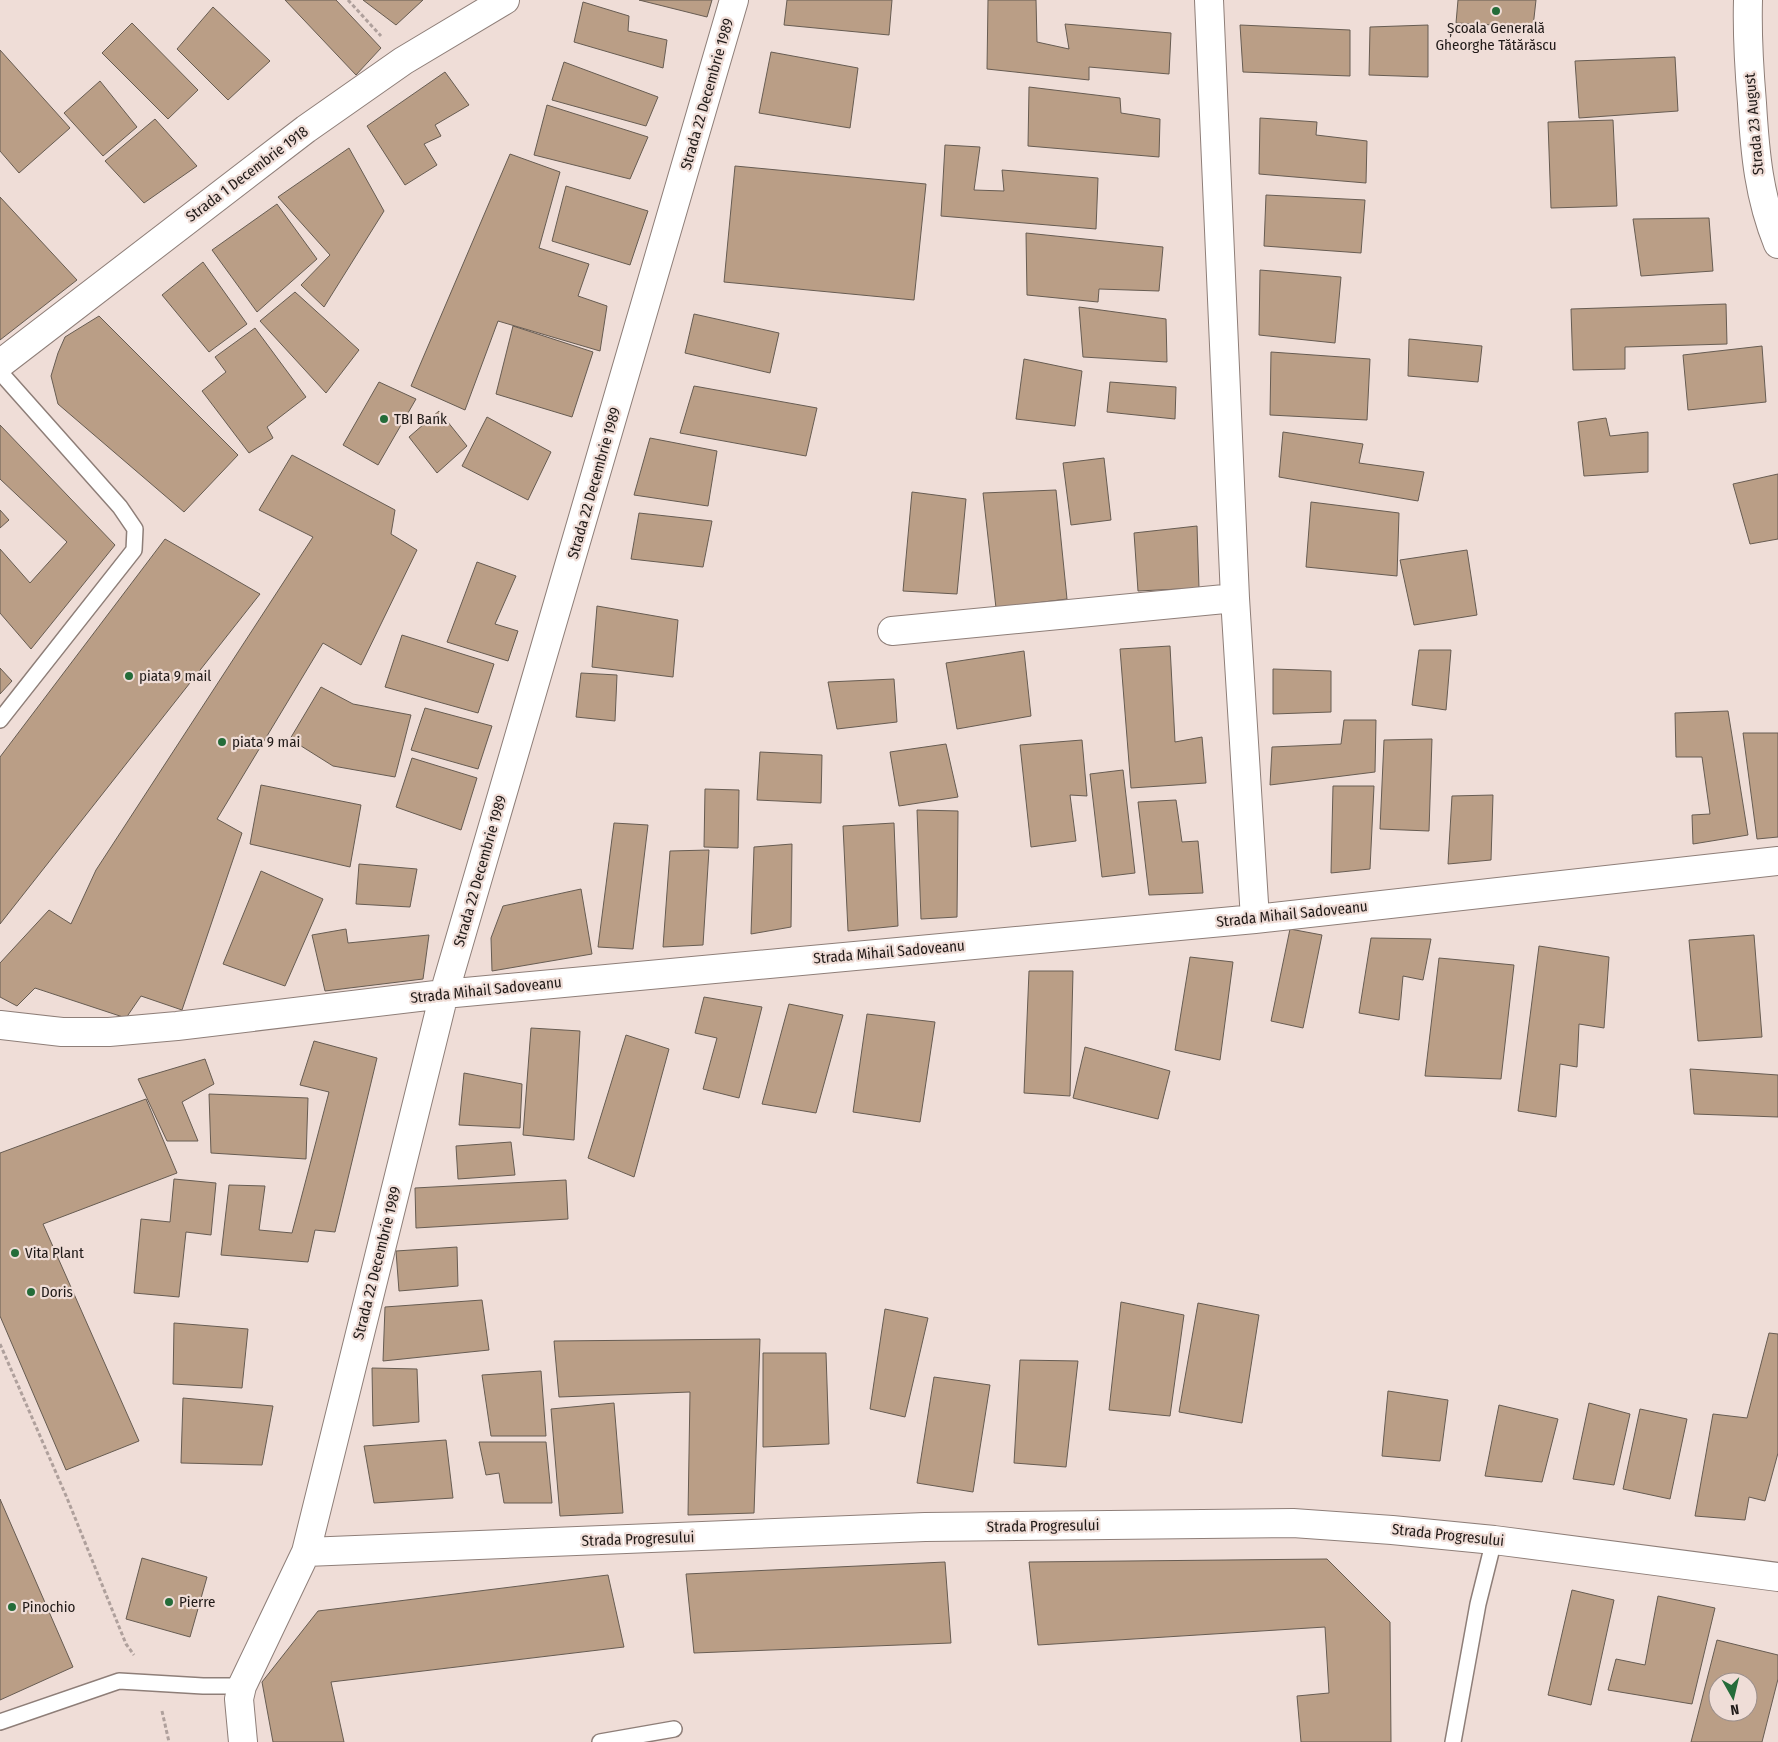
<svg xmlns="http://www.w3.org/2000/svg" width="1778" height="1742" viewBox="0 0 1778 1742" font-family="'Fira Sans Condensed',sans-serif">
  <rect width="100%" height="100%" fill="#efddd7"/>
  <path fill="#ba9e86" stroke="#675c52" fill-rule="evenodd" d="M285 0H336L381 48 356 75Z
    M363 0H423L396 25Z
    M639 0H712L707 17Z
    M787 0H892L889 35 784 25Z
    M988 0H1036L1037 42 1069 49 1065 24 1171 33 1169 74 1089 67V80L987 69Z
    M1458 0H1536L1533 27 1456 23Z
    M583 2 629 16 628 31 667 40 663 68 574 42Z
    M213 7 270 61 228 100 177 49Z
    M132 23 198 90 168 119 102 53Z
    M1240 25 1350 30V76L1243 72Z
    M1428 25V77L1369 75 1370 27Z
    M0 50 70 128 19 173 0 151Z
    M771 52 858 68 850 128 759 113Z
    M1675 57 1678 111 1579 118 1575 61Z
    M564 62 658 97 646 126 552 100Z
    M445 72 469 105 435 125 441 136 424 144 437 165 405 185 367 126Z
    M100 81 137 127 103 156 64 113Z
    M1029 87 1120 98 1121 113 1160 119 1159 157 1028 146Z
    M547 105 648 137 630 179 534 155Z
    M1260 118 1317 122 1316 135 1367 141 1366 183 1259 174Z
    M155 119 197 166 144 203 105 161Z
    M1613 120 1617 206 1551 208 1548 122Z
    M945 145 980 147 974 190 1004 191 1002 170 1098 178 1096 229 941 216Z
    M349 148 384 211 324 307 301 285 330 255 278 197Z
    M510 154 560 172 539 248 589 264 578 296 607 306 600 351 498 321 465 410 411 386Z
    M735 166 926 184 914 300 724 282Z
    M566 186 648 211 630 265 552 241Z
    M1266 195 1365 200 1361 253 1264 246Z
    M0 197 77 280 0 340Z
    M277 204 317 259 257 312 212 250Z
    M1709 218 1713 271 1641 276 1633 219Z
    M1026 233 1163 247 1159 291 1099 289 1098 302 1027 295Z
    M203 262 247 324 209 352 162 295Z
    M1260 270 1341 277 1335 343 1259 335Z
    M295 292 359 350 326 393 260 321Z
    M1726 304 1727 344 1625 347V369L1573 370 1571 309Z
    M1079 307 1166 319 1167 362 1083 357Z
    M694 314 779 333 770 373 685 353Z
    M99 316 238 455 184 512 58 404 51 376 58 353 65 337Z
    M513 326 593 352 572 417 496 394Z
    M255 328 306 397 267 427 273 438 249 453 202 391 226 372 215 357Z
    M1409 339 1482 346 1478 382 1408 376Z
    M1762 346 1766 402 1688 410 1683 355Z
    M1271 352 1370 359 1367 420 1270 415Z
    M1024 359 1082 371 1075 426 1016 419Z
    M379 382 416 399 378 465 343 445Z
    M1110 382 1176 387 1175 419 1107 412Z
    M694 386 817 408 806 456 680 433Z
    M439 411 467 446 437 473 409 437Z
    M487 417 551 452 528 500 462 466Z
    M1606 418 1610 436 1648 432V472L1584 476 1578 422Z
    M0 425 115 545 31 649 0 613V549L30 583 67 542 0 479Z
    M1283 432 1363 444 1359 463 1424 472 1418 501 1279 477Z
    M650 438 717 451 708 506 634 495Z
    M292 455 395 510 391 534 417 550 361 665 323 643 217 819 242 833 182 1010 141 996 126 1018 35 988 17 1006 0 997V963L49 910 71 924 96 870 313 537 259 510Z
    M1104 458 1111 520 1071 525 1063 463Z
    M1778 474V539L1750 544 1733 484Z
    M1056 490 1067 599 996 608 983 493Z
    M912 492 966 499 957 594 903 591Z
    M1311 502 1399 513 1397 576 1306 567Z
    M0 510 9 520 0 528Z
    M639 513 712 521 703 567 631 559Z
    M1197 526 1199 588 1138 591 1134 533Z
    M165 539 260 594 0 924V757Z
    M1467 550 1477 615 1414 625 1400 560Z
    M477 562 516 576 495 624 518 631 508 661 447 642Z
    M597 606 678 620 673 677 592 667Z
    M402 635 494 664 478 713 385 687Z
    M1170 646 1175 742 1202 737 1206 783 1131 788 1120 649Z
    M1419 650H1451L1446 710 1412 705Z
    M1024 651 1031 716 957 729 946 663Z
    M0 668 12 681 0 694Z
    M1273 669 1331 671V712L1273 714Z
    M581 673 617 675 615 721 576 717Z
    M894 679 897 722 837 729 828 682Z
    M321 687 353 704 411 715 395 777 333 766 290 739Z
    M425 708 492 726 478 769 411 750Z
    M1728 711 1748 835 1693 844 1692 815 1710 814 1702 757H1676L1675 713Z
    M1344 720H1376L1375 772 1270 785 1272 747 1341 744Z
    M1743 733H1778V837L1757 839Z
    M1432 739 1429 831 1380 829 1384 740Z
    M1082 740 1087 796 1070 795 1076 841 1031 847 1020 745Z
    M946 744 958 797 899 806 890 752Z
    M760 752 822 755 821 803 757 800Z
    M412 758 477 778 461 830 396 807Z
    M1123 770 1135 873 1102 877 1090 774Z
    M261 785 361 805 350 867 250 844Z
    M1333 786H1374L1370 869 1331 873Z
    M705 789 739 790 738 848 704 847Z
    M1493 795 1491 860 1448 864 1452 796Z
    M1176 800 1182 842 1198 841 1203 893 1149 895 1138 802Z
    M917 810 958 811 957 917 921 919Z
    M614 823 648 825 633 949 598 947Z
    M894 823 898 926 848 931 843 826Z
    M792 844 791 927 751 934 754 847Z
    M709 850 703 945 663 947 670 851Z
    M359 864 417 869 410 907 356 904Z
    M261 871 323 899 285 986 223 964Z
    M581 889 592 954 492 971 491 938 503 906Z
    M346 929 348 943 429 935 423 979 325 991 312 935Z
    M1290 929 1322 935 1303 1028 1271 1021Z
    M1754 935 1762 1037 1698 1041 1689 940Z
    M1371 938 1431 939 1423 980 1403 976 1399 1020 1359 1013Z
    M1539 946 1609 957 1604 1028 1579 1024 1577 1067 1560 1064 1556 1117 1518 1111Z
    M1190 957 1233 962 1220 1060 1175 1050Z
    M1439 958 1514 965 1501 1079 1425 1076Z
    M1029 971H1073L1070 1096 1024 1093Z
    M704 997 762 1007 739 1098 703 1089 717 1038 695 1033Z
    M789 1004 843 1015 816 1113 762 1104Z
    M867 1014 935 1022 920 1122 853 1112Z
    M531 1028 580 1031 574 1140 523 1135Z
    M626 1035 669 1049 634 1177 588 1158Z
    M314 1041 377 1058 335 1232 315 1230 308 1262 221 1255 229 1185 265 1186 259 1230 292 1233 329 1092 300 1085Z
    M1085 1047 1170 1071 1158 1119 1073 1098Z
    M205 1059 214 1084 182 1102 198 1141H167L138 1079Z
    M1690 1069 1778 1075V1117L1694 1114Z
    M464 1073 522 1084 520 1128 459 1125Z
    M209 1094 308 1098 306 1159 211 1153Z
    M146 1099 177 1173 43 1224 139 1441 66 1470 0 1316V1153Z
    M511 1142 515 1175 458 1179 456 1146Z
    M174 1179 216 1183 211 1235 186 1232 179 1297 134 1293 141 1219 170 1222Z
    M566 1180 568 1219 416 1228 415 1188Z
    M457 1247 458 1286 399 1291 396 1251Z
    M482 1300 489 1350 383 1361 385 1307Z
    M1121 1302 1184 1315 1170 1416 1109 1410Z
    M1198 1303 1259 1315 1242 1423 1179 1412Z
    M885 1309 928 1318 905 1417 870 1409Z
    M174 1323 248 1329 242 1388 173 1384Z
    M1769 1333 1778 1334V1453L1765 1501 1749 1497 1745 1520 1695 1516 1713 1414 1747 1418Z
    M760 1339 754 1513 688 1515 690 1392 559 1397 554 1341Z
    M763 1353H826L829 1444 763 1447Z
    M1020 1360 1078 1361 1066 1467 1014 1463Z
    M372 1368 417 1369 419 1422 373 1426Z
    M541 1371 546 1436H491L482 1375Z
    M934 1377 990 1385 973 1492 917 1483Z
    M1388 1391 1448 1400 1440 1461 1382 1456Z
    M183 1398 273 1406 262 1465 181 1463Z
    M614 1403 623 1513 560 1516 551 1409Z
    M1589 1403 1630 1414 1614 1485 1573 1479Z
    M1499 1405 1558 1419 1542 1482 1485 1476Z
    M1640 1409 1687 1419 1670 1499 1623 1489Z
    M446 1440 453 1498 374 1503 364 1446Z
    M479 1442H546L552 1503H504L499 1473 486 1475Z
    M0 1499 73 1667 0 1700Z
    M142 1558 207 1577 190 1637 126 1619Z
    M1327 1559 1390 1622 1391 1742H1301L1297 1696 1329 1693 1325 1627 1038 1645 1029 1562Z
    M945 1562 951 1643 694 1653 686 1574Z
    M608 1575 624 1647 331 1682 344 1742H273L262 1682 318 1611Z
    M1572 1590 1614 1600 1591 1705 1548 1695Z
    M1658 1596 1715 1608 1692 1704 1608 1690 1616 1659 1645 1665Z
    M1717 1640 1778 1655V1679L1762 1742H1691ZM1718 1682H1748V1712H1718Z"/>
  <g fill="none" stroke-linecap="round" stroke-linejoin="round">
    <g stroke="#8e7e78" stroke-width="18">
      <path id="lane" d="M0 372 120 507 135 529 134 550 0 720
        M0 1722 119 1681 203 1686H242
        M600 1742 674 1729
        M1453 1742 1478 1604 1494 1540"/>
    </g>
    <g stroke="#8e7e78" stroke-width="30">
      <path id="street" d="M1209 0 1235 598 1255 919
        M1748 0C1747 35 1749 68 1752 103 1755 154 1759 197 1778 244
        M0 364 306 129 403 61 505 0
        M892 631 1235 598
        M0 1025 62 1032H109L177 1026 444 994 1255 919 1778 861
        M306 1552 925 1527 1293 1523 1392 1530 1494 1540 1778 1577
        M243 1742 239 1699 242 1686 306 1552 444 994 734 0"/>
    </g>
    <path stroke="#afa09c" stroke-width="3" stroke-dasharray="4 2.5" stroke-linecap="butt" d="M348 0 381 36
      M0 1344 67 1498 126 1644 134 1655
      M162 1711 169 1742"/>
    <use href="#lane" stroke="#fff" stroke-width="15"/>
    <use href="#street" stroke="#fff" stroke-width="28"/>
  </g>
  <g fill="#246c39" stroke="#efddd7" stroke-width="2">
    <circle cx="1496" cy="11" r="5"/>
    <circle cx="384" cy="419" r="5"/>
    <circle cx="129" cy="676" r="5"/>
    <circle cx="222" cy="742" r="5"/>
    <circle cx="15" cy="1253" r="5"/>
    <circle cx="31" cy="1292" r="5"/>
    <circle cx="169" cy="1602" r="5"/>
    <circle cx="12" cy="1607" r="5"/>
  </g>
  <g text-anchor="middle" stroke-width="4.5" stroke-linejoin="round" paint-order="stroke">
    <g font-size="15" fill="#201a18" stroke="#efddd7" text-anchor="start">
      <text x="1496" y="33" text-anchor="middle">Școala Generală<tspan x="1496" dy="17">Gheorghe Tătărăscu</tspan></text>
      <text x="394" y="424">TBI Bank</text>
      <text x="139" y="681">piata 9 mail</text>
      <text x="232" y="747">piata 9 mai</text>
      <text x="25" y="1258">Vita Plant</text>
      <text x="41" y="1297">Doris</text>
      <text x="179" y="1607">Pierre</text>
      <text x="22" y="1612">Pinochio</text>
    </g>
    <g font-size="15" fill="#201a18" stroke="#efddd7">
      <text transform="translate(707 94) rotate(-74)" y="5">Strada 22 Decembrie 1989</text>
      <text transform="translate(1754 124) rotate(-95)" y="5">Strada 23 August</text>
      <text transform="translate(247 174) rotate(-37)" y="5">Strada 1 Decembrie 1918</text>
      <text transform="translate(594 483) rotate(-74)" y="5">Strada 22 Decembrie 1989</text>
      <text transform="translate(480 871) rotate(-74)" y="5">Strada 22 Decembrie 1989</text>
      <text transform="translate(1292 914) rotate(-6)" y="5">Strada Mihail Sadoveanu</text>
      <text transform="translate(889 952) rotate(-5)" y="5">Strada Mihail Sadoveanu</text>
      <text transform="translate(486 990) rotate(-6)" y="5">Strada Mihail Sadoveanu</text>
      <text transform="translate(377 1263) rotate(-76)" y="5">Strada 22 Decembrie 1989</text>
      <text transform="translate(1043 1526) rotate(-1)" y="5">Strada Progresului</text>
      <text transform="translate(1448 1535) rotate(6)" y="5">Strada Progresului</text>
      <text transform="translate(638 1539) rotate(-2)" y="5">Strada Progresului</text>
    </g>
  </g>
  <g transform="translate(1733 1697) rotate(172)"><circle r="24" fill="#efddd7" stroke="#9c8f8b"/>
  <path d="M0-4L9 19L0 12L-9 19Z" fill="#246c39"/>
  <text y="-8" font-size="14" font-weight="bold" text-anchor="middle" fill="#201a18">N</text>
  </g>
</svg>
